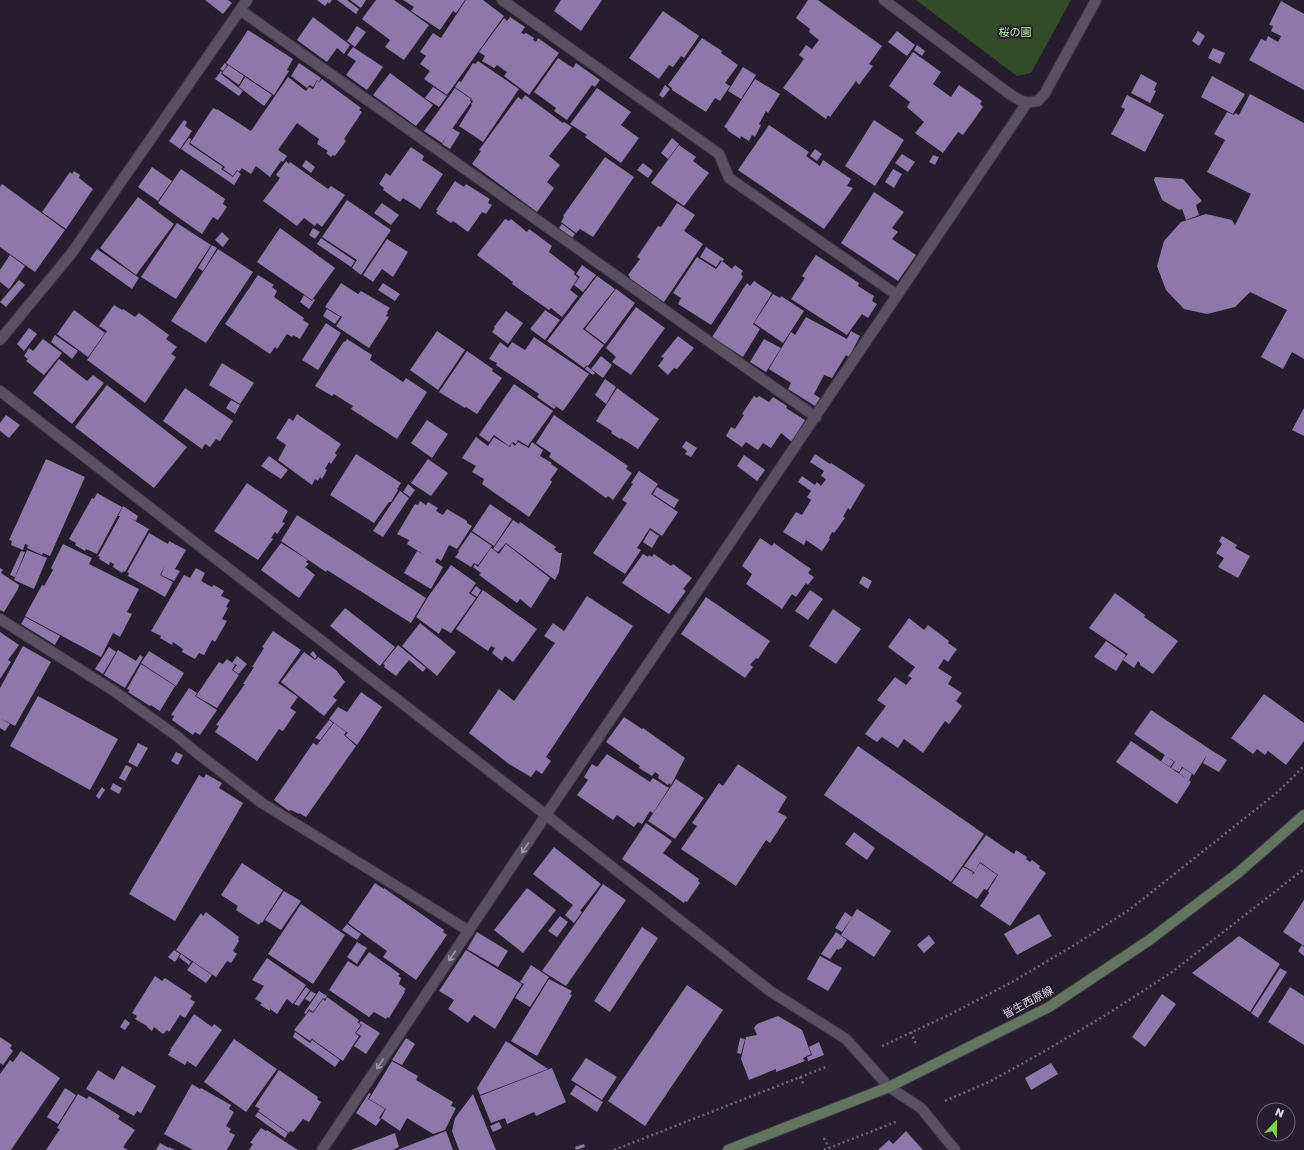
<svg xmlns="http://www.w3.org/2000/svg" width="1304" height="1150" viewBox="0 0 1304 1150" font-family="'Golos Text','Noto Sans JP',sans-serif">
  <rect width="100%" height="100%" fill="#261e2e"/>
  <path fill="#324c28" d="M916 0H1071L1031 73 1017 76Z"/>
  <path fill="#9077a9" d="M205 0H228L232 3 223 14Z
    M317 0H332L329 4 328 2 325 6Z
    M337 0H347L359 9 356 14Z
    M350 0H366L361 8Z
    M376 0H394L429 25 404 60 385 47 390 40 362 19Z
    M403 0H465L456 13 453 11 440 30 411 11 414 7Z
    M466 0H483L504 16 447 95 424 79 430 71 420 64 426 56 420 52 433 33 441 38Z
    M561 0H602L581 31 554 11Z
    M808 0H818L882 46 869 64 873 66 859 85 856 81 830 117 828 115 826 119 783 88 804 59 799 55 806 45 812 49 819 40 809 32 810 29 796 18Z
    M1281 1 1304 14V90L1249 60 1261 39 1266 41 1268 36 1278 42 1281 36 1271 31 1273 26 1269 25Z
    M663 11 699 36 684 58 681 56 673 67 669 65 659 79 629 58Z
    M313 17 350 45 344 54 337 48 327 62 297 40Z
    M510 17 525 27 521 33 524 34 526 33 534 38 533 40 536 42 538 38 559 53 529 95 504 76 507 72 497 65 494 68 482 61 485 56 479 52 504 18 507 21Z
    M357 26 366 32 355 47 347 41Z
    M248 30 293 59 287 70 289 71 274 95 226 63Z
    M897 31 915 45 907 56 888 42Z
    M1198 31 1205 36 1199 46 1192 41Z
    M702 38 722 51 721 53 738 65 725 83 730 86 720 101 715 98 706 112 672 90V88L668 85Z
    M917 45 925 51 922 56 914 50Z
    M353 47 383 67 367 90 346 75 356 61 347 55Z
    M1213 48 1225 53 1220 64 1208 58Z
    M913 52 941 72 933 84 951 97 959 85 982 101 980 104 983 107 963 135 958 132 943 153 915 133 924 122 907 107 910 102 889 86Z
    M558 58 573 68 576 63 600 80 595 87 592 85 567 120 554 111 556 108 534 92Z
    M478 61 519 89 483 142 459 126 472 105 471 104 473 101 471 100 472 99 455 87 459 81 461 82 473 63 475 64Z
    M225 63 227 65 223 71 220 69Z
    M299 63 321 78 319 82 317 80 313 87 310 85 307 88 291 76Z
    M228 65 244 76 239 85 222 73Z
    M743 67 756 75 741 99 728 91Z
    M221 71 222 72 221 74 243 91 239 96 215 79Z
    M390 73 433 105 416 126 373 95Z
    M1141 74 1157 83 1154 90 1156 91 1150 103 1131 93Z
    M1212 76 1245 94 1233 114 1201 97Z
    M245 77 272 95 264 106 239 87Z
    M288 77 306 91 309 87 313 89 317 81 319 82 317 85 322 79 361 108 359 110 362 112 344 139 346 141 335 156 333 155 331 157 326 153 328 151 317 144 319 139 297 123 278 150 287 156 283 162 281 161 270 177 256 166 251 174 242 168 239 172 237 170 233 176 223 169 225 167 190 143 213 108 217 110V109L251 131Z
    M755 79 780 94 768 113 766 111 759 124 761 125 755 137 752 135 749 141 741 136 740 139 727 130 728 129 724 127Z
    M665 85 670 89 663 98 659 95Z
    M433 87 447 96 439 107 425 98Z
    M455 88 471 99 470 100 471 102 442 143 424 131Z
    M597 88 631 112 621 125 639 138 621 163 585 137 587 135 570 124Z
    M1250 94 1304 123V359L1292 352 1283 369 1261 357 1287 310 1250 292 1235 307 1207 314 1184 309 1166 290 1157 266 1164 241 1181 222 1206 214 1232 220 1235 225 1251 194 1207 172 1225 140 1214 134 1227 112 1234 115 1235 113 1239 115Z
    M525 95 563 123 564 122 572 127 549 156 560 165 547 182 554 188 537 212 472 164 481 151 479 150 518 97 522 100Z
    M1127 95 1164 115 1145 152 1111 134 1125 109 1121 107Z
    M184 120 187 122 185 126 192 131 180 149 169 141Z
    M874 120 904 140 875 186 845 166Z
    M769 125 809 152 806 156 820 166 823 160 851 179 847 186 853 188 824 229 738 170Z
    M452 128 460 133 450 149 442 144Z
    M189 138 191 139 189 144 223 167 221 169 233 177 237 171 241 174 234 185 181 149Z
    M672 138 679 144 668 159 661 153Z
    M679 145 696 157 693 161 709 173 684 206 651 183Z
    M411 147 424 156 422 160 443 174 420 209 403 198 400 202 383 190 384 188 379 184 386 173 390 176Z
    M815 149 822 154 817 161 810 156Z
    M902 154 915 162 908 172 895 163Z
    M933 155 939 157 935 165 929 162Z
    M605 157 634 177 593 237 580 229 576 233 561 222 564 217 563 216Z
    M306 160 315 167 311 173 302 166Z
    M286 161 289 164 290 162 328 189 331 186 345 195 322 227 317 223 315 226 304 218 297 226 263 201 280 178 276 175Z
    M643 163 653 171 648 178 637 170Z
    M152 167 172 181 158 201 138 187Z
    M181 169 225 199 223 204 227 207 218 220 213 217 202 234 158 203Z
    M893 169 902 174 894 188 885 182Z
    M74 171 80 175 79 178 93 189 66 229 42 212 70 172 72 174Z
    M1155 177 1183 179 1202 201 1196 205 1199 215 1186 220 1182 209 1179 210 1162 200 1154 180Z
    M455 181 464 187 466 184 490 199 488 203 492 205 486 214 482 212 468 232 453 221 451 223 436 213 438 210H436Z
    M2 184 65 230 35 272 0 247V187Z
    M874 192 904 212 892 228 898 232 892 239 916 255 898 281 841 243Z
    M138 197 174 224 136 275 100 248Z
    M347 200 391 230 361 275 352 268 357 260 322 237Z
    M382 203 399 215 391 225 374 213Z
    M677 203 695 215 684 231 703 244 664 302 629 278 630 277 628 275 640 259 637 257 658 226 661 227Z
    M505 219 509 221 511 219 527 232 529 229 552 246 549 252 575 272 574 274 578 278 570 290 578 296 562 317 551 308 549 310 512 284 513 282 477 255Z
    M177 223 211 245 176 299 141 277Z
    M562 224 575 234 572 238 559 228Z
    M280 228 335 268 312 300 257 262Z
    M313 228 320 232 315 239 309 235Z
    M222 232 229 239 223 247 215 240Z
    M321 238 355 261 351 267 317 244Z
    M387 239 408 252 393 277 382 269 373 282 363 275Z
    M212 245 217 248 203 271 198 268Z
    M706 247 724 259 723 261 719 260 720 261 716 267 700 257Z
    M97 249 139 278 132 289 90 259Z
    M218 249 253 272 206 343 171 321Z
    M10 255 25 266 9 289 0 282V270Z
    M816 255 859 283 858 286 874 296 872 301 877 304 868 318 862 314 847 335 791 299 805 278 802 276Z
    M697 257 716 269 722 261 732 269 735 265 743 271 741 274 743 277 711 325 678 304 681 298 673 293Z
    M582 265 596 275 583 292 574 285 580 277 576 274Z
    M258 275 274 285 272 287 277 291 274 297 304 318 303 320 309 324 300 339 293 335 292 337 287 334 277 349 275 347 270 354 225 324Z
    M597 276 615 289 583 329 604 345 588 366 587 365 584 368 547 341Z
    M19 280 25 285 6 307 0 302Z
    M754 281 772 293 753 324 760 329 743 357 712 337 747 283 750 286Z
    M341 283 358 294 361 291 390 308 387 312 388 313 386 316 389 317 369 348 336 326 342 317 325 307Z
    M383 283 400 294 395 301 378 290Z
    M616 289 635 303 605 344 585 329Z
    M773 294 780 298 781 296 804 311 783 343 754 323Z
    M304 295 312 301 313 299 315 300 309 309 300 302Z
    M114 305 122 310 123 309 135 317 139 313 169 335 166 339 177 347 171 354 176 357 145 403 87 360 107 331 99 326Z
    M636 307 665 328 631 375 612 362 616 357 606 348Z
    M327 309 340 317 335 324 323 316Z
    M74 310 105 333 88 357 57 334Z
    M545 310 560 320 545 340 530 329Z
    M506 311 523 323 508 344 492 332 495 328 494 327Z
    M806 317 847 339 851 331 860 336 849 357 846 355 832 378 824 375 814 394 820 398 815 406 788 389 791 383 769 369 791 332 795 335Z
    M326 323 341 333 318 370 302 360Z
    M29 328 37 334 24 351 17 344Z
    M437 331 465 350 438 390 410 370Z
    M55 335 78 351 72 359 51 342Z
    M678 336 694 348 677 369 674 368 668 375 658 366 664 358 661 357Z
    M534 337 589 374 563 411 551 403 556 407 554 409 537 397 539 394 496 365 497 363 489 359 500 342 508 348 512 342 525 350Z
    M43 339 62 353 44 375 26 361 28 359 24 356 29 348 33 351Z
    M347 339 372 355 370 360 403 382 406 378 427 392 397 439 351 409 353 406 334 394 332 396 315 386 344 341 345 342Z
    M764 339 781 348 766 372 750 362Z
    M467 351 493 369 492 371 502 378 477 414 466 407 465 408 439 392Z
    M601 356 612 365 603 378 591 369Z
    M59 359 87 381 93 375 104 383 72 424 33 393Z
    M222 363 254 383 240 404 209 385Z
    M587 366 595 373 593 375 585 369Z
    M605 379 616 387 606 404 595 395Z
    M514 384 553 411 528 446 518 440 516 444 513 442 514 441 509 446 494 435 489 442 479 435Z
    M107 385 187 447 154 488 75 427Z
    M185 388 233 421 220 441 216 439 210 447 205 444 202 449 163 421Z
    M617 388 659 419 638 449 621 438 620 439 611 433 612 431 596 421Z
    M754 396 757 398 759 396 769 402 773 397 787 406 786 408 805 420 792 442 781 433 771 448 763 443 758 450 746 442 742 447 726 436 731 427 735 429 744 415 742 414Z
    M231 400 240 405 235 414 226 408Z
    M1304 408V436L1292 430Z
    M297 414 341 444 335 453 337 455 331 464 329 462 325 469 327 470 322 479 320 477 318 481 315 479 312 485 278 460 286 445 276 438 289 418 293 421Z
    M6 415 20 425 9 438 0 431V423Z
    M554 415 628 466 626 469 632 473 613 500 608 496 606 498 549 457 551 453 536 443Z
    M427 420 448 434 432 458 411 443Z
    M476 437 488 446 494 437 510 447 512 443 515 446 518 442 529 448 532 442 543 450 540 456 552 463 551 464 558 469 550 480 552 482 529 517 482 484 484 479 472 472 476 466 462 458Z
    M686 441 697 448 691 457 685 454 687 451 682 447Z
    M356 454 401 483 397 489 398 490 391 502H389L374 523 330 495Z
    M815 454 830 464 831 463 865 485 850 510 848 508 843 517 845 518 834 533 832 532 829 538 830 539 822 551 806 540 804 545 783 532 796 512 802 515 811 500 807 497 811 491 798 482 802 476 815 485 817 482 821 486 826 479 821 476 824 471 810 462Z
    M744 455 765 470 757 481 737 466Z
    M269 456 288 470 281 479 261 466Z
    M46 459 85 477 50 556 43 553 42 555 27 548 28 545 25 544 23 550 11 545 12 541 9 540Z
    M428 459 448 473 431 496 411 483Z
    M639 471 658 484 651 494 678 512 662 536 650 528 637 548 641 550 625 574 593 553 627 503 622 500 633 484 631 483Z
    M247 483 288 511 282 522 285 523 277 534 275 532 271 538 273 539 258 560 214 531Z
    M408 484 415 490 410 497 403 492Z
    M657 487 679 500 674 508 653 494Z
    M400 491 409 498 383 537 373 531Z
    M97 493 122 507 97 554 86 549 85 551 75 545 76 543 69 539 92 498 94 499Z
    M420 501 426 505 428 502 438 508 436 511 443 515 447 509 467 521V523L472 526 457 549 449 545 441 561 437 558 435 562 443 567 431 589 404 573 417 551 426 556 407 544 409 540 397 534 415 504 418 505Z
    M490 504 512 519 494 546 472 531Z
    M123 506 138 516 136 521 128 517 149 529 125 572 123 571 122 573 113 567 114 564 110 562 109 565 99 559 100 557 98 556 120 516H118Z
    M297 515 426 598 411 623 327 570 326 572 281 541Z
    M513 520 519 524 520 522 556 547 554 549 559 553H562L559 572 555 580 506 543 498 552 493 549Z
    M650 530 659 536 652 548 643 542Z
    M471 532 492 546 478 565 474 563 471 567 455 557 459 552 458 551Z
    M149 533 168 544 169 541 186 550 175 569 180 571 174 581 161 575 165 566 160 575 173 582 165 597 128 576 129 573 127 572Z
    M1222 536 1237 545 1235 548 1250 556 1238 578 1218 567 1224 558 1216 553 1222 544 1219 541Z
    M760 538 772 546 774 543 811 569 808 573 814 577 808 585 806 583 796 597 792 594 782 609 746 584 752 574 742 566Z
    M281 543 308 560 306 562 309 564 305 567 315 575 299 598 261 570Z
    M63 544 92 558 89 564 139 589 127 612 132 614 120 637 113 633 101 657 25 616 42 585 44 586 53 570 51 568Z
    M506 544 550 578 531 608 520 599 517 603 479 575 481 573 473 567 475 564 478 567 491 548 499 554Z
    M27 550 47 558 34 589 14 580Z
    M21 551 25 552 15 577 10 575Z
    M643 554 648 557 649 555 652 557 654 554 671 566 673 564 692 578 683 589 686 591 669 614 622 583Z
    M451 565 476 583 469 593 476 598 451 633 442 628 439 634 416 617 428 597Z
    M0 568 3 570 1 573 19 585 18 589 4 612 0 610Z
    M196 568 205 573 201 581 212 587 214 585 224 591 221 596 230 600 226 607 228 608 222 619 227 621 215 642 212 640 204 655 199 653 195 659 182 652 183 649 173 642 172 645 160 638 161 636 151 631 184 575 190 578Z
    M863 576 872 581 868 589 859 583Z
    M476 586 481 590 477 597 471 593Z
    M483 590 537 629 513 662 505 656 502 661 492 653 495 648 491 646 488 651 456 629Z
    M810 590 823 599 808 620 795 611Z
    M1115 593 1145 615 1144 617 1178 641 1153 674 1140 665V663L1138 661 1134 668 1123 660 1128 654 1089 628Z
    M587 596 633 626 546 757 551 761 542 774 536 770 531 777 509 764 469 733 499 689 514 701 555 643 544 636 553 623 564 631Z
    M706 597 770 641 758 659 756 658 750 665 753 667 745 678 681 634Z
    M345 608 395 647 380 666 330 626Z
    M833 609 861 629 836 664 809 646Z
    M25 617 60 636 55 645 21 624Z
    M909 618 924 630 928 625 949 641 948 643 957 649 948 662 944 659 938 668 952 677 948 684 962 693 956 701 962 706 949 724 945 721 923 753 904 739 898 748 882 737 877 742 865 734 886 706 877 700 895 677 906 685 912 678 908 676 915 667 888 647Z
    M420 623 456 652 437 676 402 646Z
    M273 631 301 650 278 683 298 697 290 708 296 712 283 731 279 729 257 761 215 732 219 726 216 725 245 684H243L254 667H252L264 648 262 647Z
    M0 632 19 645 8 660 11 662 0 679Z
    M1106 641 1126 655 1116 671 1094 657Z
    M398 645 426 668 423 672 409 660 396 676 384 667 385 665 383 664Z
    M23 646 51 662 15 726 0 718V688Z
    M109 647 116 652 103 674 95 669Z
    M118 650 136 661 140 655 143 657 125 688 104 675Z
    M149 651 184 673 176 686 141 663Z
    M313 651 317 656 315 659 310 654Z
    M304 652 315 660 318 657 336 670 345 682 333 697 337 700 324 716 281 682Z
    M237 656 247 664 239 674 233 670 237 665 232 663Z
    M227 659 235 665 232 670 239 675 217 708 196 696 219 662 223 664Z
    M141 664 175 686 160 711 151 705 150 706 128 692 130 690 127 689Z
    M189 688 197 693 195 696 217 710 200 735 195 732 193 735 172 720 174 716 171 715Z
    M361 692 382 707 357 745 345 735 348 733 329 719 338 707 347 712Z
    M1264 694 1304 723V741L1286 765 1268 751 1265 755 1257 749 1253 754 1231 738Z
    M38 696 118 739 90 790 10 746Z
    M1151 710 1211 750 1227 760 1219 772 1203 763 1207 755 1194 775 1134 734Z
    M624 717 642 729 643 728 685 758 671 785 669 783 668 785 658 778 659 775 655 772 652 776 639 768 640 766 606 742Z
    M0 718 10 724 5 731 0 728Z
    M329 720 333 723 320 740 315 738Z
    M334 723 346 732 344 735 356 746 306 817 299 813V814L291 810 289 811 274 800 313 743 317 745Z
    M1131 741 1187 779 1179 773 1183 768 1192 774 1189 780 1191 782 1177 804 1116 762Z
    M138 743 148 748 137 767 128 762Z
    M858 746 984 834 951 882 824 795Z
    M176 752 183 755 178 765 171 761Z
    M607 754 650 782 653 778 669 788 653 813 650 811 642 824 638 822 634 827 617 815 613 820 577 795 588 780 584 777 592 764 597 767Z
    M1165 755 1174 762 1170 767 1161 761Z
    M1175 762 1182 767 1179 772 1171 768Z
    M738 764 787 797 778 812 787 817 770 843 766 840 736 886 681 849 697 826 692 823 719 783 723 786Z
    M126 765 132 768 125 781 119 778Z
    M206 774 222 783 219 788 243 803 175 921 129 894 199 775 204 778Z
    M676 779 704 798 675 839 648 821Z
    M113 783 122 788 119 794 110 789Z
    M102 787 105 790 99 799 96 796Z
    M646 823 672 841 663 853 699 879 698 881 700 883 687 902 685 901 684 903 622 859Z
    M854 832 875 848 867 860 845 844Z
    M986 835 1014 854 1016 850 1027 857 1026 859 1030 862 1032 860 1040 866 1039 868 1046 873 1010 926 980 906 989 893 988 891 998 875 980 862 974 872 964 866Z
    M554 847 601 884 580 911 582 912 574 923 565 915 573 905 533 874Z
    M242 863 283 890 262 923 261 922 259 925 236 910 238 906 221 895Z
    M980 863 997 875 987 890 984 889 977 899 952 883 963 867 973 872 972 875 974 873 975 874 974 872Z
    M375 883 384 889V888L444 930 443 932 447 935 416 980 383 957 387 951 348 923Z
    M603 884 626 900 566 986 542 971Z
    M527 888 556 910 523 953 494 930Z
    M284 891 301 901 281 930 265 920Z
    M1304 900V946L1283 932Z
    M301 904 345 935 313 984 268 954Z
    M857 909 891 931 874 957 841 935Z
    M206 912 239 937 238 939 239 941 233 951 237 954 231 963 227 961 216 977 176 950 201 913 203 916Z
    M845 912 852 917 842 932 835 928Z
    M1039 914 1052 936 1017 955 1004 934Z
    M560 916 568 922 557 937 548 931Z
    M347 924 361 934 357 940 342 930Z
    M642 927 658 938 610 1012 594 1001Z
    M477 932 508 951 498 967 467 949Z
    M836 932 847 940 841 949 840 948 839 950 837 949 830 959 821 954Z
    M929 935 935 943 924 953 917 945Z
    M1239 936 1280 964 1250 1012 1192 973Z
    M357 942 367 948 357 964 347 957Z
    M1302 945 1304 947V956L1298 951Z
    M174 950 180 954 175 962 168 957Z
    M466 950 522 984 495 1029 474 1015 468 1023 448 1009 454 1000 439 991Z
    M369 952 400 974 398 976 401 978 399 984 406 989 404 991 405 992 389 1018 387 1017 386 1019 374 1012 369 1017 329 990 348 961 358 967Z
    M181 954 191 962 189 965 179 957Z
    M820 956 842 968 828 991 807 979Z
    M267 958 306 985 293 1004 287 999 277 1014 270 1009V1011L260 1005 262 1003 255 999 264 986 252 980Z
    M193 962 212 975 206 983 187 970Z
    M531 965 549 977 530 1007 515 998 524 984 520 982Z
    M1280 968 1287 972 1258 1018 1251 1013Z
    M155 976 162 981 165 978 192 996 190 999 195 1002 185 1018 180 1015 169 1032 167 1030 163 1034 154 1027 152 1031 147 1027V1026L135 1019 137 1016 132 1013Z
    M549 979 572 991 570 994 572 995 537 1056 511 1041Z
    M687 985 723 1010 645 1126 608 1101Z
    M306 987 310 990 299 1006 294 1004Z
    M1290 987 1304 996V1045L1268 1022Z
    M311 991 316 994 310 1002 305 999Z
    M319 991 327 996 325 999 323 998 313 1012 309 1009 306 1014 304 1013Z
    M1162 994 1176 1004 1145 1047 1132 1037Z
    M327 997 359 1020 358 1022H357L361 1025 355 1033 359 1036 343 1061 312 1039 313 1037 310 1041 294 1030 309 1011 313 1013 323 999 325 1001Z
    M194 1014 212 1027 214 1024 222 1030 196 1067 187 1061 185 1065 168 1055 171 1050H170Z
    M778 1016 802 1030 811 1054 803 1058 805 1061 776 1072V1069L749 1080 741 1059 746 1037 757 1035 754 1028 757 1024Z
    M125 1019 130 1023 125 1030 120 1027Z
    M361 1021 380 1033 366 1054 354 1046 361 1036 356 1033 362 1025 359 1023Z
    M295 1032 310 1043 312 1040 340 1060 335 1067 293 1037Z
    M0 1037 12 1045 10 1048 13 1051 3 1065 0 1063Z
    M406 1038 415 1044 402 1065 392 1060Z
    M740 1038 745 1039 741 1054 737 1053Z
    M234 1039 277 1069 246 1112 204 1082Z
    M506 1041 548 1069 480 1095 477 1088Z
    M819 1042 824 1055 808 1061 807 1057 812 1055 809 1047Z
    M21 1051 60 1078 11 1150H0V1074L10 1060 13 1062Z
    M586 1058 617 1077 602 1100 571 1080Z
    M392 1061 418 1076 416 1080 453 1102 451 1106 456 1108 445 1130 433 1134 407 1118 400 1131 381 1118 386 1109 369 1099Z
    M1051 1063 1058 1074 1031 1090 1025 1078Z
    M122 1066 156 1086 141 1113 137 1111 134 1116 86 1089 98 1070 114 1080Z
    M552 1068 566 1102 536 1116 534 1112 507 1124 505 1118 491 1123 480 1096Z
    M279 1070 318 1097 317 1099 321 1102 309 1122 303 1119 293 1132 290 1131 289 1133 258 1111 260 1109 255 1106Z
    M192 1084 200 1089 201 1088 231 1105 229 1109 234 1112 226 1126 231 1129 229 1132 235 1135 227 1150H193L164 1134Z
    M576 1085 603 1102 597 1112 570 1094Z
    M65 1088 76 1095 58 1124 47 1117Z
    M369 1093 371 1094 368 1099 385 1109 379 1118 381 1119 376 1126 356 1113Z
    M78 1094 87 1099 89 1096 120 1116 118 1119 135 1130 123 1147 128 1150H46L60 1129 57 1128Z
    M473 1094 496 1150H459L452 1131 455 1118Z
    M258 1112 288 1133 285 1138 255 1116Z
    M499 1122 502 1128 493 1132 490 1126Z
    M261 1128 266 1131 267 1130 298 1150H249L253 1144 250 1143Z
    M446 1131 453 1150H397Z
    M906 1131 923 1150H878L889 1140 893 1144Z
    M395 1133 399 1147 393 1150H351Z
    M160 1143 169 1148V1147L175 1150H156Z
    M584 1144 585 1147 576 1150 575 1147Z"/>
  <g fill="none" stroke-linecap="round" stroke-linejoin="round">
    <g stroke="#3f3846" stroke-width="12">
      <path id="service" d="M0 619 114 691 178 737 197 753 262 803 469 931
        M889 1087 921 1108 955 1150
        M322 1150 546 815"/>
    </g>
    <g stroke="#3f3846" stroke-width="12">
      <path id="minor" d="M502 0 719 154 729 178 897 295
        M884 0 1007 92C1019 100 1022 104 1038 101L1045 93 1096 0
        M240 10 816 417
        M0 340 71 254 247 0
        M0 391 546 815 770 991 846 1039 889 1087
        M546 815 1027 103"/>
    </g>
    <g stroke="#3f3846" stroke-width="12">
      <path id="secondary" d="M728 1150 889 1087 1049 1007 1148 941 1238 873 1304 815"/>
    </g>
    <path stroke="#706977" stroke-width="2.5" stroke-dasharray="2 3" stroke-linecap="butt" d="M911 1032 916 1044
      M882 1046 949 1015 1014 981 1076 944 1129 910 1279 791 1304 766
      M800 1077 804 1085
      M945 1101 991 1081 1043 1052 1109 1013 1172 972 1304 869
      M824 1138 829 1148
      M614 1150 826 1067
      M824 1150 898 1121"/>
    <use href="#service" stroke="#595064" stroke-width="10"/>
    <use href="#minor" stroke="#595064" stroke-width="10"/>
    <use href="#secondary" stroke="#637561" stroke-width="10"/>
  </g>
  <defs><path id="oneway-shaft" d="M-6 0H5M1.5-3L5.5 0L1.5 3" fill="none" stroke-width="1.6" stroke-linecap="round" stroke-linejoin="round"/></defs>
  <g stroke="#9f98a7">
    <use href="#oneway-shaft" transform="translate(525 848) rotate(124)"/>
    <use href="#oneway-shaft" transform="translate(452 956) rotate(124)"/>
    <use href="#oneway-shaft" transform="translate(380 1064) rotate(124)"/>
  </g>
  <g text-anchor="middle" stroke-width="4" stroke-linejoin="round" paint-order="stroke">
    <g font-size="11" fill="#b8eda5" stroke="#261e2e">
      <text x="1015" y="36">桜の園</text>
    </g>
    <g font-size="11" fill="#d8d3de" stroke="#261e2e">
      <text transform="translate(1028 1002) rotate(-28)" y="4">皆生西原線</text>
    </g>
  </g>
  <g transform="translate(1276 1122) rotate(22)"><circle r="19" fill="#261e2e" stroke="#6d6674"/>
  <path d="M0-3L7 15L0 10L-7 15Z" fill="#7ad157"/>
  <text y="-6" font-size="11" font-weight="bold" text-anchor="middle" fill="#d8d3de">N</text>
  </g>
</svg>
